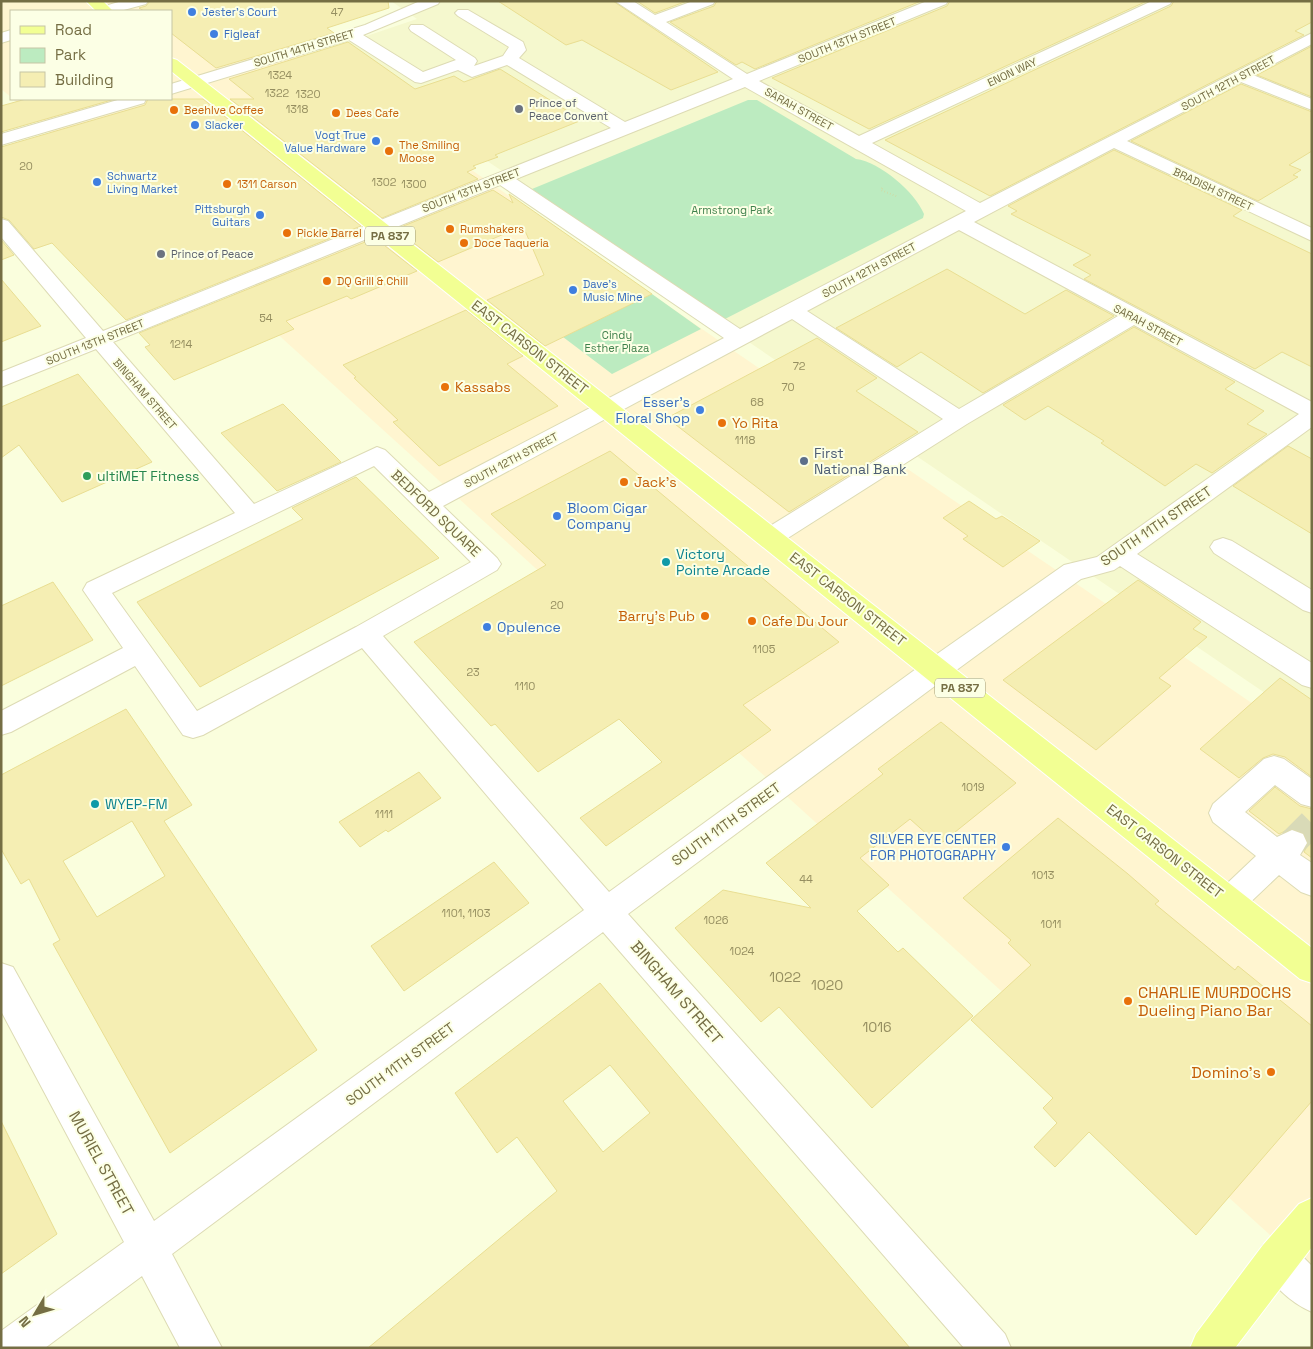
<svg xmlns="http://www.w3.org/2000/svg" width="1313" height="1349" viewBox="0 0 1313 1349" font-family="'Space Grotesk',sans-serif">
  <rect width="100%" height="100%" fill="#fafedd"/>
  <path fill="#f5f8ce" d="M391 1H1312V725L718 321 526 187 322 51 417 19Z"/>
  <path fill="#fff5d0" d="M1 1H227L731 349 1312 744V1273L229 290 13 99H171V11H11V97L1 89Z"/>
  <path fill="#bcebc0" d="M748 100H757L856 159C880 162 915 192 924 214L923 218 723 320 532 189Z
    M652 294 701 329 612 374 563 337Z"/>
  <path fill="#f5eeb3" stroke="#e9de92" fill-rule="evenodd" d="M150 1H388L389 8 327 28 334 33 216 68 171 33V11H144L139 8 146 6Z
    M498 1H613L718 72 671 90 582 40 566 45Z
    M637 1H687L655 13Z
    M717 1H921L755 69 742 62 736 65 670 22 714 6Z
    M950 1H1147L869 129 772 78 947 6Z
    M1174 1H1312V22L1295 31 1304 35 990 196 885 140 1171 6Z
    M348 42 415 89 454 76 464 82 500 69 582 120 495 155 498 157 473 166 476 168 467 172 478 179 382 218 230 99H254L229 79Z
    M1312 46V97L1257 75Z
    M1241 84 1312 112V151L1289 165 1301 170 1293 175 1298 177 1258 201 1131 141Z
    M26 99H115L1 132V106Z
    M148 99H203L361 226 126 320 52 243 34 249 9 220 1 217V147L145 105Z
    M1114 150 1242 210 1233 216 1312 254V367L1282 352 1255 369 1084 279 1091 275 1073 265 1091 255 1011 214 1017 211 1008 206Z
    M493 190 513 203 509 194 652 294 545 346 487 300 544 275 523 226 438 262 396 229Z
    M375 238 417 271 351 299 347 296 286 321 294 329 174 380 145 347 150 345 139 333Z
    M1 240 14 255 1 260Z
    M947 269 1025 314 1066 290 1114 316 983 393 921 352 897 367 836 328Z
    M1 279 41 326 1 342Z
    M466 310 523 356 507 364 558 406 439 466 393 422 398 420 354 378 356 377 343 365Z
    M1134 327 1235 382 1225 389 1264 411 1247 424 1267 434 1212 473 1196 464 1165 486 1101 443 1104 441 1048 406 1025 420 1003 405Z
    M817 338 877 378 856 391 918 432 789 512 667 418Z
    M78 374 152 462 62 502 19 445 1 458V407Z
    M283 404 341 462 277 491 221 433Z
    M1288 446 1312 459V534L1233 486Z
    M610 451 839 642 743 705 771 730 606 846 580 818 662 762 619 719 538 772 495 724 491 726 414 642 546 565 491 514Z
    M356 477 439 558 200 687 137 602 303 519 292 508Z
    M969 501 996 519 1002 516 1040 541 1003 567 963 539 968 536 943 518Z
    M1138 580 1201 622 1193 629 1207 637 1159 678 1171 686 1096 750 1003 680Z
    M53 582 93 640 1 686V606Z
    M1280 678 1312 700V777L1285 757 1273 754 1263 758 1239 778 1200 749Z
    M126 709 192 805 164 821 317 1050 170 1153 53 944 60 940 29 879 21 884 1 849V775ZM132 821 165 876 97 917 63 861Z
    M941 722 1016 783 939 845 910 819 860 858 889 885 857 911 898 952 903 948 973 1016 872 1108 779 1007 761 1022 675 928 723 890 811 908 766 863 883 774 878 769Z
    M419 772 441 798 388 832 386 830 360 847 339 822Z
    M1275 787 1300 806 1312 809V858L1304 852 1309 842 1304 832 1291 828 1279 834 1249 811Z
    M1058 818 1128 874 1159 901 1155 904 1235 970 1238 966 1312 1026V1101L1196 1235 1089 1132 1055 1167 1034 1147 1057 1123 1043 1108 1053 1098 971 1020 1031 965 1008 943 1011 940 963 898Z
    M494 862 529 903 404 991 371 946Z
    M600 983 685 1084 910 1348H368L557 1191 517 1137 497 1153 455 1093ZM610 1065 650 1113 603 1152 563 1101Z
    M1 1121 57 1234 1 1274Z"/>
  <g fill="none" stroke-linecap="round" stroke-linejoin="round">
    <path stroke="#d9dab7" stroke-width="28" stroke-dasharray="28 14" stroke-linecap="butt" d="M1292 843 1312 823"/>
    <g stroke="#dddbb4" stroke-width="2">
      <path id="minor" d="M122 1H148L146 4 120 11H95L98 8Z
        M420 1H440L438 4 363 35 423 72 456 60 411 31 409 28 411 25H423L475 58 477 61 474 66 503 56 509 47 458 16 455 13 458 10H468L523 42 526 50 519 58 625 122 733 79 615 1H633L655 15 693 1H715L713 4 666 22 747 74 927 1H948L946 4 759 81 859 136 1152 1H1172L1170 4 872 143 980 203 1312 33V44L1253 75 1312 99V110L1241 82 1127 141 1312 228V241L1114 148 974 222 1312 402V427L1137 554 1312 663V688L1302 685 1120 566 1114 570 1081 579 947 677 628 914 1005 1334 1011 1348H964L603 932 172 1254 222 1348H180L142 1276 45 1348H1V1331L124 1242 1 1011V963L13 967 154 1221 584 910 362 648 203 735 193 738 183 735 135 666 11 732 1 735V711L123 648 83 590 87 583 235 513 96 349 1 387V372L86 338 1 237V219L8 221 103 331 611 128 507 65 472 77 458 70 421 83 415 82 349 40 171 94V84L365 25ZM745 87 966 211 740 329 516 179ZM500 185 724 338 429 492 385 450 377 447 254 504 113 342ZM959 230 1118 316 959 409 807 311ZM792 319 943 419 762 531 759 537 762 543 771 546 780 543 967 424 1134 325 1299 414 1097 557 1064 565 927 661 609 892 383 636 497 570 501 564 497 558 443 506ZM374 466 471 562 356 627 197 711 112 593Z
        M11 30V40L1 43V33Z
        M121 99H146L144 103 1 145V134Z
        M1223 538 1232 541 1312 590V613L1303 610 1214 553 1210 547 1214 541Z
        M1274 756 1284 759 1312 779V807L1301 804 1275 785 1245 812 1277 837 1292 830 1303 834 1307 843 1300 855 1312 863V896L1301 892 1279 875 1240 912 1229 916 1218 912 1213 902 1218 892 1256 856 1213 822 1209 813 1213 804 1264 759Z
        M1277 1240 1291 1245 1312 1266V1312C1290 1303 1267 1281 1258 1259L1263 1245Z"/>
    </g>
    <g stroke="#fff" stroke-width="2">
      <path id="major" d="M86 1H103L113 11H96Z
        M171 58 177 60 1312 948V983L1300 979 171 71Z
        M1312 1198V1247L1235 1348H1190L1196 1334 1263 1245 1299 1204Z"/>
    </g>
    <path stroke="#d9d297" stroke-width="2" stroke-dasharray="0.5 2.5" stroke-linecap="butt" d="M882 188 881 190 898 197"/>
    <use href="#minor" fill="#fff" fill-rule="evenodd"/>
    <use href="#major" fill="#f2ff93" fill-rule="evenodd"/>
  </g>
  <g fill="#3f7fe0" stroke="#fcffe5" stroke-width="2">
    <circle cx="192" cy="12" r="5"/>
    <circle cx="214" cy="34" r="5"/>
    <circle cx="195" cy="125" r="5"/>
    <circle cx="376" cy="141" r="5"/>
    <circle cx="97" cy="182" r="5"/>
    <circle cx="260" cy="215" r="5"/>
    <circle cx="573" cy="290" r="5"/>
    <circle cx="700" cy="410" r="5"/>
    <circle cx="557" cy="516" r="5"/>
    <circle cx="487" cy="627" r="5"/>
    <circle cx="1006" cy="847" r="5"/>
  </g>
  <g fill="#6b7280" stroke="#fcffe5" stroke-width="2">
    <circle cx="519" cy="109" r="5"/>
    <circle cx="161" cy="254" r="5"/>
  </g>
  <g fill="#e8710a" stroke="#fcffe5" stroke-width="2">
    <circle cx="174" cy="110" r="5"/>
    <circle cx="336" cy="113" r="5"/>
    <circle cx="389" cy="151" r="5"/>
    <circle cx="227" cy="184" r="5"/>
    <circle cx="450" cy="229" r="5"/>
    <circle cx="287" cy="233" r="5"/>
    <circle cx="464" cy="243" r="5"/>
    <circle cx="327" cy="281" r="5"/>
    <circle cx="445" cy="387" r="5"/>
    <circle cx="722" cy="423" r="5"/>
    <circle cx="624" cy="482" r="5"/>
    <circle cx="705" cy="616" r="5"/>
    <circle cx="752" cy="621" r="5"/>
    <circle cx="1128" cy="1001" r="5"/>
    <circle cx="1271" cy="1072" r="5"/>
  </g>
  <circle fill="#5c6f8a" stroke="#fcffe5" stroke-width="2" cx="804" cy="461" r="5"/>
  <circle fill="#2e9e5b" stroke="#fcffe5" stroke-width="2" cx="87" cy="476" r="5"/>
  <g fill="#0f9aa8" stroke="#fcffe5" stroke-width="2">
    <circle cx="666" cy="562" r="5"/>
    <circle cx="95" cy="804" r="5"/>
  </g>
  <g text-anchor="middle" stroke-width="4" stroke-linejoin="round" paint-order="stroke">
    <g font-size="11" fill="#366cbe" stroke="#fcffe5" text-anchor="start">
      <text x="202" y="16">Jester's Court</text>
      <text x="224" y="38">Figleaf</text>
      <text x="205" y="129">Slacker</text>
      <text x="366" y="139" text-anchor="end">Vogt True<tspan x="366" dy="13">Value Hardware</tspan></text>
      <text x="107" y="180">Schwartz<tspan x="107" dy="13">Living Market</tspan></text>
      <text x="250" y="213" text-anchor="end">Pittsburgh<tspan x="250" dy="13">Guitars</tspan></text>
      <text x="583" y="288">Dave's<tspan x="583" dy="13">Music Mine</tspan></text>
    </g>
    <g font-size="11" fill="#958e60">
      <text x="337" y="16">47</text>
      <text x="280" y="79">1324</text>
      <text x="277" y="97">1322</text>
      <text x="308" y="98">1320</text>
      <text x="297" y="113">1318</text>
      <text x="26" y="170">20</text>
      <text x="384" y="186">1302</text>
      <text x="414" y="188">1300</text>
      <text x="266" y="322">54</text>
      <text x="181" y="348">1214</text>
      <text x="799" y="370">72</text>
      <text x="788" y="391">70</text>
      <text x="757" y="406">68</text>
      <text x="745" y="444">1118</text>
      <text x="557" y="609">20</text>
      <text x="764" y="653">1105</text>
      <text x="473" y="676">23</text>
      <text x="525" y="690">1110</text>
      <text x="973" y="791">1019</text>
      <text x="384" y="818">1111</text>
      <text x="1043" y="879">1013</text>
      <text x="806" y="883">44</text>
      <text x="466" y="917">1101, 1103</text>
      <text x="716" y="924">1026</text>
      <text x="1051" y="928">1011</text>
      <text x="742" y="955">1024</text>
    </g>
    <g font-size="11" fill="#756e44" stroke="#fcffe5">
      <text transform="translate(847 40) rotate(-22)" y="4">SOUTH 13TH STREET</text>
      <text transform="translate(304 48) rotate(-17)" y="4">SOUTH 14TH STREET</text>
      <text transform="translate(1012 72) rotate(-25)" y="4">ENON WAY</text>
      <text transform="translate(1228 83) rotate(-28)" y="4">SOUTH 12TH STREET</text>
      <text transform="translate(799 109) rotate(29)" y="4">SARAH STREET</text>
      <text transform="translate(1213 189) rotate(25)" y="4">BRADISH STREET</text>
      <text transform="translate(471 190) rotate(-21)" y="4">SOUTH 13TH STREET</text>
      <text transform="translate(869 270) rotate(-28)" y="4">SOUTH 12TH STREET</text>
      <text transform="translate(1148 325) rotate(28)" y="4">SARAH STREET</text>
      <text transform="translate(95 342) rotate(-22)" y="4">SOUTH 13TH STREET</text>
      <text transform="translate(145 394) rotate(49)" y="4">BINGHAM STREET</text>
      <text transform="translate(511 460) rotate(-28)" y="4">SOUTH 12TH STREET</text>
    </g>
    <g font-size="11" fill="#5b616d" stroke="#fcffe5" text-anchor="start">
      <text x="529" y="107">Prince of<tspan x="529" dy="13">Peace Convent</tspan></text>
      <text x="171" y="258">Prince of Peace</text>
    </g>
    <g font-size="11" fill="#c56008" stroke="#fcffe5" text-anchor="start">
      <text x="184" y="114">BeehIve Coffee</text>
      <text x="346" y="117">Dees Cafe</text>
      <text x="399" y="149">The Smiling<tspan x="399" dy="13">Moose</tspan></text>
      <text x="237" y="188">1311 Carson</text>
      <text x="460" y="233">Rumshakers</text>
      <text x="297" y="237">Pickle Barrel</text>
      <text x="474" y="247">Doce Taqueria</text>
      <text x="337" y="285">DQ Grill &amp; Chill</text>
    </g>
    <g font-size="11" fill="#3f814c" stroke="#fcffe5">
      <text x="732" y="214">Armstrong Park</text>
      <text x="617" y="339">Cindy<tspan x="617" dy="13">Esther Plaza</tspan></text>
    </g>
    <g fill="#fcffe5" stroke="#9e9a74" stroke-width="1">
      <rect x="365" y="226.5" width="50" height="19" rx="4"/>
      <rect x="935" y="678.5" width="50" height="19" rx="4"/>
    </g>
    <g font-size="12" font-weight="bold" fill="#756e44">
      <text x="390" y="240">PA 837</text>
      <text x="960" y="692">PA 837</text>
    </g>
    <g font-size="14" fill="#756e44" stroke="#fcffe5">
      <text transform="translate(530 347) rotate(38)" y="5">EAST CARSON STREET</text>
      <text transform="translate(436 513) rotate(44)" y="5">BEDFORD SQUARE</text>
      <text transform="translate(1156 526) rotate(-34)" y="5">SOUTH 11TH STREET</text>
      <text transform="translate(848 599) rotate(38)" y="5">EAST CARSON STREET</text>
      <text transform="translate(726 824) rotate(-36)" y="5">SOUTH 11TH STREET</text>
      <text transform="translate(1165 851) rotate(38)" y="5">EAST CARSON STREET</text>
      <text transform="translate(400 1064) rotate(-36)" y="5">SOUTH 11TH STREET</text>
    </g>
    <g font-size="14" fill="#c56008" stroke="#fcffe5" text-anchor="start">
      <text x="455" y="392">Kassabs</text>
      <text x="732" y="428">Yo Rita</text>
      <text x="634" y="487">Jack's</text>
      <text x="695" y="621" text-anchor="end">Barry's Pub</text>
      <text x="762" y="626">Cafe Du Jour</text>
    </g>
    <g font-size="14" fill="#366cbe" stroke="#fcffe5" text-anchor="end">
      <text x="690" y="407">Esser's<tspan x="690" dy="16">Floral Shop</tspan></text>
      <text x="567" y="513" text-anchor="start">Bloom Cigar<tspan x="567" dy="16">Company</tspan></text>
      <text x="497" y="632" text-anchor="start">Opulence</text>
      <text x="996" y="844">SILVER EYE CENTER<tspan x="996" dy="16">FOR PHOTOGRAPHY</tspan></text>
    </g>
    <g font-size="14" fill="#4e5e75" stroke="#fcffe5" text-anchor="start">
      <text x="814" y="458">First<tspan x="814" dy="16">National Bank</tspan></text>
    </g>
    <g font-size="14" fill="#27864d" stroke="#fcffe5" text-anchor="start">
      <text x="97" y="481">ultiMET Fitness</text>
    </g>
    <g font-size="14" fill="#0d838f" stroke="#fcffe5" text-anchor="start">
      <text x="676" y="559">Victory<tspan x="676" dy="16">Pointe Arcade</tspan></text>
      <text x="105" y="809">WYEP-FM</text>
    </g>
    <g font-size="14" fill="#958e60">
      <text x="785" y="982">1022</text>
      <text x="827" y="990">1020</text>
      <text x="877" y="1032">1016</text>
    </g>
    <g font-size="16" fill="#756e44" stroke="#fcffe5">
      <text transform="translate(677 992) rotate(49)" y="6">BINGHAM STREET</text>
      <text transform="translate(102 1163) rotate(61)" y="6">MURIEL STREET</text>
    </g>
    <g font-size="16" fill="#c56008" stroke="#fcffe5" text-anchor="start">
      <text x="1138" y="998">CHARLIE MURDOCHS<tspan x="1138" dy="18">Dueling Piano Bar</tspan></text>
      <text x="1261" y="1078" text-anchor="end">Domino's</text>
    </g>
  </g>
  <rect width="1313" height="1349" fill="none" stroke="#756e44" stroke-width="5"/>
  <rect x="10" y="10" width="162" height="90" fill="#fcffe5" stroke="#c6c5a5"/>
  <rect x="20" y="26" width="25" height="8" fill="#f2ff93" stroke="#c6c5a5"/>
  <text x="55" y="35" font-size="15" fill="#756e44">Road</text>
  <rect x="20" y="48" width="25" height="15" fill="#bcebc0" stroke="#c6c5a5"/>
  <text x="55" y="60" font-size="15" fill="#756e44">Park</text>
  <rect x="20" y="72" width="25" height="15" fill="#f5eeb3" stroke="#c6c5a5"/>
  <text x="55" y="85" font-size="15" fill="#756e44">Building</text>
  <g transform="translate(35 1314) rotate(232)" stroke="#fcffe5" stroke-width="4" paint-order="stroke">
  <path d="M0-4L9 19L0 12L-9 19Z" fill="#756e44"/>
  <text y="-8" font-size="14" font-weight="bold" text-anchor="middle" fill="#756e44">N</text>
  </g>
</svg>
